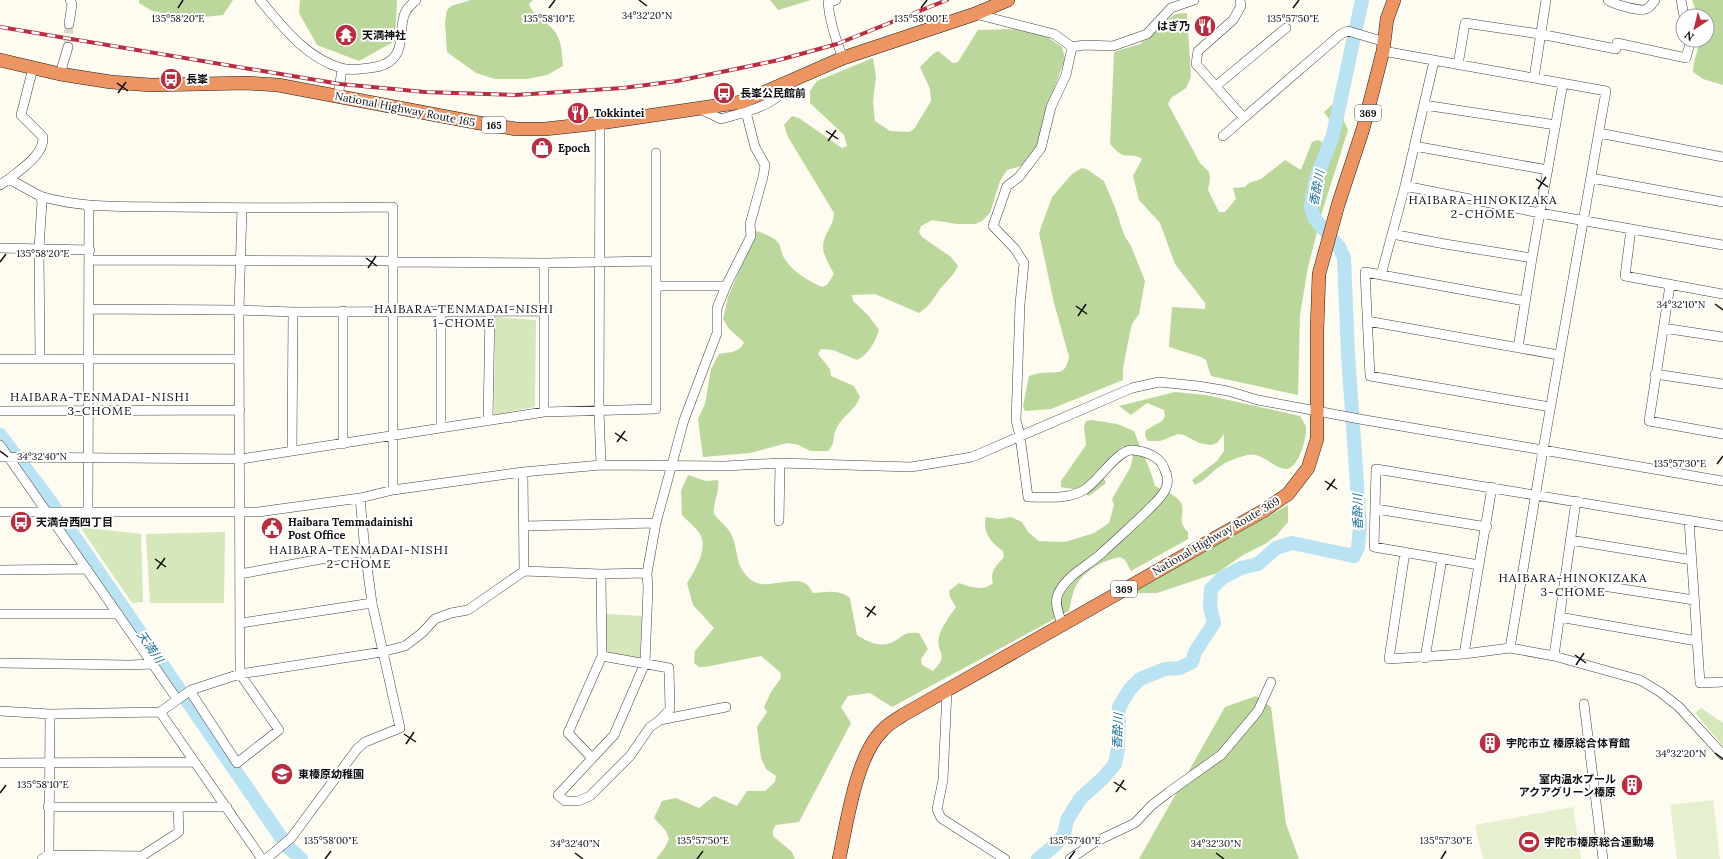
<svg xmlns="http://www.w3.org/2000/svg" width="1723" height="859" viewBox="0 0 1723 859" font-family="Lora,'Noto Sans JP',serif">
  <rect width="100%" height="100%" fill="#fefbf1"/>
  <path fill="#d6e7bc" d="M495 317 536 320 535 407 494 415Z
    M80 527 141 534 143 602 132 603Z
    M225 532 224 603H150L146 534Z
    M606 614 642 616 640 658 606 652Z
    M1701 708 1723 723V746L1695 713Z"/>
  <path fill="#bcd79c" d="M139 0H233L223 15 194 18 152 11 139 3Z
    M300 0H397L395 41 359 61 317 45 299 13Z
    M471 0H533L529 4C533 18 553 23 558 37 562 45 562 57 563 66L547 75 527 79H495L476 73 447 52 445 23 447 10 451 6Z
    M770 0H811L778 10Z
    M1692 0H1723V85L1703 79 1693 72C1693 60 1698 52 1700 40H1707V16H1698Z
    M1187 13 1191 77 1186 88 1171 98 1168 104 1200 163 1209 172 1210 178 1208 190 1219 212H1225L1236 199 1233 188 1245 187 1249 183 1261 179 1285 160 1301 170 1312 142 1318 140 1330 146 1339 133 1324 112 1335 102 1348 130 1323 209 1308 267 1300 315 1298 395 1211 376 1206 360 1201 357 1169 347 1172 307 1205 309V303L1175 264 1160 223 1139 200 1133 176 1142 159C1136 154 1131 157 1123 155 1118 153 1114 148 1110 144L1114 52 1140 44 1175 14Z
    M1023 29 1047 37 1062 47 1065 59 1047 108 1037 146 1025 165 1007 170 1000 181 990 213 982 221 975 224H957L932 220 921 226 919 232 922 237 951 257 958 266C954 275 946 282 940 289 932 300 931 305 919 313L875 294 852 295 853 301 868 315 879 330C875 342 869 354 857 360L833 350 821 349 818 354 830 369 831 376 854 386 860 397C856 409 843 416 837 427 832 436 836 443 828 451H810L799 445 787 443 750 453 703 457 698 419 705 404 711 369 719 354C730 352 740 353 744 342L729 329 723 319 728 297 757 231C764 234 775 237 779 244 781 247 781 252 783 256 790 270 808 281 822 287L827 285 834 274C829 264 820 251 824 240 827 230 834 224 834 213L788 137 784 125 792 116 799 118 842 148 847 146 844 135 810 103V91L817 81 873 58 876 77 873 102 875 121 890 131 909 132 914 129 931 101 930 89 920 67 933 54 938 51 953 63 958 62 978 30Z
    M1082 168 1088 170 1104 181 1116 210 1124 235 1131 246 1145 281 1139 314 1132 324 1129 337 1123 368V380L1051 409 1025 411 1023 406 1029 376C1033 375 1037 373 1042 373 1057 371 1065 377 1069 357L1054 303 1039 233 1052 197 1072 174Z
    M1175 392 1206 395 1300 416C1302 419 1305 424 1306 427 1307 437 1299 467 1287 469 1274 470 1263 451 1247 455 1237 458 1227 461 1219 467 1209 474 1207 479 1195 485L1192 480 1217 461 1224 451V434L1217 443 1211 445 1199 443 1184 435 1178 434 1160 441H1148L1145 436 1146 430 1162 421 1165 416 1164 410 1147 403 1131 415 1119 406Z
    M1092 420 1117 424 1134 431C1141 450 1150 467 1155 486 1162 490 1177 495 1181 503 1186 514 1176 521 1188 532V539L1131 571 1125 560 1120 557C1103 560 1084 571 1076 586 1072 593 1071 603 1069 611L892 707 870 693 848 696 841 707 851 723 799 822 776 825 773 830V836L792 852 795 859H656L664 849 669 839 666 831 654 818 662 801 676 798 699 808 714 796 737 806 747 791H765L775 782 776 776 766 769 761 758 757 727 767 712 764 707 771 692 781 678 780 672 761 656 705 667H699L694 663 695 651 714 628 693 605 687 583C694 572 706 552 702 539 700 530 688 522 682 515L681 491 688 475 706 481 718 480C720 491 713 502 714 513 715 518 729 527 732 536 737 546 736 559 741 568 756 593 770 582 794 581 798 581 802 581 806 584 809 586 811 590 813 593 827 592 839 589 850 598L857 635C867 642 881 648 893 642 906 635 903 632 919 633L928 649 921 659 922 665 933 671C951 653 935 654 939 637 941 627 950 616 956 607L950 597 949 591 959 583C971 587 983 592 993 583 989 572 997 565 1004 557L1003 551C991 543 982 532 986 517L999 519 1011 517 1022 522 1029 533 1039 541 1065 542 1094 533 1109 523 1114 505 1112 499 1130 468 1133 457 1123 446 1100 470 1106 483 1089 496 1079 490 1061 487V481L1086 445 1084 426 1086 421Z
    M1288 505V522L1276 536 1265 544 1243 555 1217 573 1157 593H1129Z
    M1256 696 1271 707 1286 824 1299 859H1139L1225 707Z"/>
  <path fill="#e6efce" d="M1713 800 1720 859H1677L1670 805Z
    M1573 807 1581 859H1483L1475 825Z"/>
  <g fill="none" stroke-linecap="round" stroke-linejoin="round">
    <path stroke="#b9e2f3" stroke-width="14" d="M0 435 45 494 287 846 301 859
      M1038 859 1055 845 1064 835 1067 820 1080 799 1103 778 1115 764 1118 749 1119 707 1130 689 1140 679 1165 669 1180 668 1192 662 1195 652 1214 623 1210 607 1211 589 1222 578 1241 568 1258 564 1276 548 1292 543 1354 556 1358 547 1360 528 1348 354 1344 258 1339 247 1315 219 1311 208 1312 198 1316 179 1333 135 1362 0"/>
    <path stroke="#dad8cf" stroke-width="9" stroke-dasharray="9 4.5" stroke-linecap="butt" d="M68 47 69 24"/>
    <g stroke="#424242" stroke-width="10">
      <path id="minor" d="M260 0C283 27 306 58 341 68 349 71 360 69 369 68 380 67 391 64 397 53 404 40 399 23 406 11 408 7 413 3 416 0
        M836 0 828 3C830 23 836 41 843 58
        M1240 0 1241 6 1233 20 1198 51 1196 64 1243 117
        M1608 0C1612 4 1641 12 1646 9 1649 8 1653 3 1655 0
        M1681 0 1684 16
        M975 14 1054 34 1072 47 1084 45 1113 46 1147 34 1171 8 1194 0
        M69 24 72 4 70 0
        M1383 51 1606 91 1543 450 1723 481
        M1458 65 1465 23 1540 34 1616 49 1617 43 1686 58 1691 40
        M33 68 21 115 43 137C44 155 21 169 9 179L40 196
        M60 74 68 47
        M1534 78 1546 0
        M1216 86 1286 28
        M338 97 342 69
        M1424 105 1556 125
        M700 109 721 119C749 111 777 106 793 80
        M600 123 599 410 601 465
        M1599 133 1723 157
        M1223 136 1341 34 1348 31 1385 42
        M1414 146 1548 170
        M1591 178 1723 202
        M0 185 9 179
        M1405 186 1540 213 1723 245
        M1631 229 1625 276 1723 294
        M1392 234 1445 244 1532 258
        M0 248 90 250
        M90 260 394 261
        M394 262 544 263 656 261
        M1381 275 1405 186 1434 61
        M1670 285 1649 421 1723 434
        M656 286H726
        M1525 301 1365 272 1370 376 1550 407
        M89 309 239 310 293 312 544 311
        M1367 321 1559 355
        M1663 328 1723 337
        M1518 348 1532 258 1563 83
        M0 359H239
        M40 359 39 249 42 201 40 196C82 209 127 206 170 207 245 208 319 208 393 207V490
        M1655 374 1723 384
        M0 411 240 410
        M544 412V263
        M488 421 490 311
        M441 428V312
        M343 444V311
        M0 445 177 699
        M292 450 293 312
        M0 457 241 459 544 412 656 409V153
        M523 472 524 571
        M1376 509 1487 527
        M0 512H258L360 498 393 490 523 472 601 465 725 466 780 463 911 467 972 457 1132 388 1159 382 1198 386 1228 391 1258 400 1365 420 1543 450 1510 648 1554 656 1640 680 1660 692 1679 707 1723 755
        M88 512 89 205
        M1689 520 1700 683 1723 682
        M779 521 780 463
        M524 526 656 523
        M1570 540 1692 560
        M1405 552 1389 659 1464 654 1510 648
        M1479 565 1374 547 1376 469 1723 526
        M0 570 87 569
        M240 574 365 551
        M1564 580 1694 600
        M0 614H118
        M1559 617 1697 641
        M241 623 372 603
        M1062 624C1059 615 1054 603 1058 594 1068 573 1089 566 1104 551 1119 537 1134 524 1149 509 1154 504 1163 496 1166 488 1169 481 1167 474 1164 468 1160 456 1144 451 1132 450 1118 449 1098 482 1084 490 1067 500 1046 497 1028 497L1020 436 1016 420 1020 304 1024 263 1015 249 993 226 1007 186 1019 177 1041 148 1051 107 1066 75 1072 47
        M1464 654 1492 487
        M602 656 669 668 670 709 660 720 650 727 630 756 590 796 578 801H565L558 795 614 735 645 663 648 588 647 573 656 523 684 420 717 333V308L726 286 751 236 750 224 763 177 765 165 755 147 746 112
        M1554 656 1576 501
        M1425 658 1442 559
        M0 663 129 665 153 664
        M947 690 943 780 937 809 941 818 1005 859
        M190 691 237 763 279 730 240 674 239 310 242 208
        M1584 704 1603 859
        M0 711 50 714 160 712 191 690 240 674 382 652 405 646 422 633 435 619 451 613 468 610 524 571 601 574 647 573
        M160 712 262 859
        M660 720 726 707
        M592 758 568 733 602 656 601 574
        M0 763 194 762
        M48 807H227
        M49 855 142 856 179 832 178 807
        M42 859 49 855 50 714
        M266 859 291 838 357 749 365 742 400 728 372 603 365 551 360 498
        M1070 859 1095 842 1135 823 1152 805 1169 792 1221 755 1258 711 1271 682"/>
    </g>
    <g stroke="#202020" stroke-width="14">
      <path id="highway" d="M0 60 60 74 111 82 151 85 246 83 278 85 479 123 516 129H545L600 123 742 102 843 58 975 14 1008 0
        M839 859C847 823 856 755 883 730 888 724 896 720 903 715L1263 511 1288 494 1308 468 1317 439V330L1319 274 1338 205 1363 129 1383 51 1387 19 1394 0"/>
    </g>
    <use href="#minor" stroke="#fff" stroke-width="9"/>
    <use href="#highway" stroke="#ec9562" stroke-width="13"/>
    <g stroke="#b72e40" stroke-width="4">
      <path id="rail" d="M0 27 340 84 425 92 515 95 623 88 677 81 731 70 779 60 837 44 947 0"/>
    </g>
    <use href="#rail" stroke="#fff" stroke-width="2.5" stroke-dasharray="8" stroke-linecap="butt"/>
  </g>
  <path fill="none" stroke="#0f0f0f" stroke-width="1.5" d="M639 0 647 6M178 8 183 0M549 8 555 0M921 8 927 0M1293 8 1299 0M117 83 128 91M118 93 126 82M826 131 838 139M828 141 836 130M1536 179 1548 187M1538 189 1546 177M366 258 377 266M0 262 6 254M368 268 376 256M1715 304 1723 310M1076 306 1087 314M1078 316 1086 304M615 433 627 441M617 442 625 431M0 451 8 457M1717 464 1723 456M1325 481 1337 489M1327 490 1335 479M155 559 166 567M157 569 165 558M865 607 876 615M867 617 875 606M1575 655 1586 663M1576 665 1584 653M404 734 416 742M406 744 414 732M1715 753 1723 759M1114 782 1126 790M1116 792 1124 780M0 793 6 785M575 853 583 859M1216 853 1224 859M325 859 331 851M697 859 703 851M1069 859 1075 851M1441 859 1446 851"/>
  <defs>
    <g id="restaurant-disc" transform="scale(1.15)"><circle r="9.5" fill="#b72e40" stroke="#fff"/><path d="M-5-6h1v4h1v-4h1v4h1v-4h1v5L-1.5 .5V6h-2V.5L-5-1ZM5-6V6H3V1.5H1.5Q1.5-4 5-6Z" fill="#fff"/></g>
    <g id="temple-disc" transform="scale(1.15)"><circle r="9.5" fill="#b72e40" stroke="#fff"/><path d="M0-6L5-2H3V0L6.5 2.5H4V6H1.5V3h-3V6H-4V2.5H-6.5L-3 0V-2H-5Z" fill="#fff"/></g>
    <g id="bus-disc" transform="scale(1.15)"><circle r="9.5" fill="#b72e40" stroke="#fff"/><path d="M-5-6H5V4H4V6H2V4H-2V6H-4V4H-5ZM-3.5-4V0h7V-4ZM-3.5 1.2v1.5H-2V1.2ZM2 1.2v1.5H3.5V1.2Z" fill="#fff"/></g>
    <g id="shop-disc" transform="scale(1.15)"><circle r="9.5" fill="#b72e40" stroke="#fff"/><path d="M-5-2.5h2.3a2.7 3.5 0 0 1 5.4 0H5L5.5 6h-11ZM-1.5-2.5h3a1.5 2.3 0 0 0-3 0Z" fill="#fff"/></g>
    <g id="civic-disc" transform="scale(1.15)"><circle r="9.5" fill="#b72e40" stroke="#fff"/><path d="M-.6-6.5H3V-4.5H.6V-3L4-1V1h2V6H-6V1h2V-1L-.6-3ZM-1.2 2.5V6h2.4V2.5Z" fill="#fff"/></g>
    <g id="building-disc" transform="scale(1.15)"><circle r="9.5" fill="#b72e40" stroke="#fff"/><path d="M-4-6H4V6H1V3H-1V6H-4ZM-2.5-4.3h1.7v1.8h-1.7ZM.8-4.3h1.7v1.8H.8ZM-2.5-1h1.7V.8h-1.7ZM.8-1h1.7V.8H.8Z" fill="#fff"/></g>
    <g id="school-disc" transform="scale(1.15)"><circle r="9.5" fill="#b72e40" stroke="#fff"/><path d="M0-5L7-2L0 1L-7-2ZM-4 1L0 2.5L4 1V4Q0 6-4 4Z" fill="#fff"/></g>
    <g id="stadium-disc" transform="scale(1.15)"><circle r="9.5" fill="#b72e40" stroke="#fff"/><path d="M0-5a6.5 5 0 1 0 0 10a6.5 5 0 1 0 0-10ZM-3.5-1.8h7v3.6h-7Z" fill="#fff"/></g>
  </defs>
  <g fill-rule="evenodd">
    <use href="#restaurant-disc" x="1205" y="26"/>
    <use href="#temple-disc" x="346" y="35"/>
    <use href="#bus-disc" x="171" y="79"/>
    <use href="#bus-disc" x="724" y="93"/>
    <use href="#restaurant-disc" x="578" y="113"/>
    <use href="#shop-disc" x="542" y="148"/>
    <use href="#bus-disc" x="21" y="522"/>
    <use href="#civic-disc" x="272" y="528"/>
    <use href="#building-disc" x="1490" y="743"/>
    <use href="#school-disc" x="282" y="774"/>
    <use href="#building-disc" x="1632" y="785"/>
    <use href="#stadium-disc" x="1529" y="842"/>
  </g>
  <g text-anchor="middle" stroke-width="4" stroke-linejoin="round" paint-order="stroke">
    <g fill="#fff" stroke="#575757" stroke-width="1">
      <rect x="1355" y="105" width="26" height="16" rx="3"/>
      <rect x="482" y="117" width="24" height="16" rx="3"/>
      <rect x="1111" y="581" width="26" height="16" rx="3"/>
    </g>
    <g font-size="10" font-weight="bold" fill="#0f0f0f">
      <text x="1368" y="117">369</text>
      <text x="494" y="129">165</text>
      <text x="1124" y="593">369</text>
    </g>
    <g font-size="11" font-weight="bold" fill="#0f0f0f" stroke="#fff" text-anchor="start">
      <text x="1190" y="30" text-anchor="end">はぎ乃</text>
      <text x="362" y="39">天満神社</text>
      <text x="186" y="83">長峯</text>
      <text x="740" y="97">長峯公民館前</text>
      <text x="594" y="117">Tokkintei</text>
      <text x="558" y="152">Epoch</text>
      <text x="36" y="526">天満台西四丁目</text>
      <text x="288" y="526">Haibara Temmadainishi<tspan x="288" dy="13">Post Office</tspan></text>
      <text x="1506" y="747">宇陀市立 榛原総合体育館</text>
      <text x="298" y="778">東榛原幼稚園</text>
      <text x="1616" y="783" text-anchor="end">室内温水プール<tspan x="1616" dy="13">アクアグリーン榛原</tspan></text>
      <text x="1544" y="846">宇陀市榛原総合運動場</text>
    </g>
    <g font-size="11" fill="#0f0f0f" stroke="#fff">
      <text transform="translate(405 109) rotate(11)" y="4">National Highway Route 165</text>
      <text transform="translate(1216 536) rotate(-30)" y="4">National Highway Route 369</text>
    </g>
    <g font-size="12" font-style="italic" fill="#1e6e9a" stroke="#fff">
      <text transform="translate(1317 188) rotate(-79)" y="4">香酔川</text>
      <text transform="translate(1358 512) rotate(-91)" y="4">香酔川</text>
      <text transform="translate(150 647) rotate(55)" y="4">天満川</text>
      <text transform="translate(1118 731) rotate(-88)" y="4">香酔川</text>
    </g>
    <g font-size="12" letter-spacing="1" fill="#0f0f0f" stroke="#fff">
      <text x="1483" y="204">HAIBARA-HINOKIZAKA<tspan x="1483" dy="14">2-CHOME</tspan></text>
      <text x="464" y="313">HAIBARA-TENMADAI-NISHI<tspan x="464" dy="14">1-CHOME</tspan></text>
      <text x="100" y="401">HAIBARA-TENMADAI-NISHI<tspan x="100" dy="14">3-CHOME</tspan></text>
      <text x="359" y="554">HAIBARA-TENMADAI-NISHI<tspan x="359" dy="14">2-CHOME</tspan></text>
      <text x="1573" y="582">HAIBARA-HINOKIZAKA<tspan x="1573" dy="14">3-CHOME</tspan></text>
    </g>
  </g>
  <g font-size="10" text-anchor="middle" fill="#0f0f0f" stroke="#fff" stroke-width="4" stroke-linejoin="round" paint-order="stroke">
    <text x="647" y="19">34°32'20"N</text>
    <text x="178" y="22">135°58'20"E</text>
    <text x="549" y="22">135°58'10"E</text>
    <text x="921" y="22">135°58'00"E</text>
    <text x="1293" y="22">135°57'50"E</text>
    <text x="43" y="257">135°58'20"E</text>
    <text x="1681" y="308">34°32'10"N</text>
    <text x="42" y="460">34°32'40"N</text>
    <text x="1680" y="467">135°57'30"E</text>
    <text x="1681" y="757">34°32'20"N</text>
    <text x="43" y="788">135°58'10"E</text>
    <text x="331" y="844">135°58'00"E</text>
    <text x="703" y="844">135°57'50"E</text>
    <text x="1075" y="844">135°57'40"E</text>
    <text x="1446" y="844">135°57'30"E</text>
    <text x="575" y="847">34°32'40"N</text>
    <text x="1216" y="847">34°32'30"N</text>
  </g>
  <g transform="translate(1695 28) rotate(215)"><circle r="19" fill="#ffffff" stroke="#9f9f9f"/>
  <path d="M0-3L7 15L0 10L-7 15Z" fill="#b72e40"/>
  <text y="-6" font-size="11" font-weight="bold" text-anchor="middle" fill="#0f0f0f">N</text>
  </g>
</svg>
